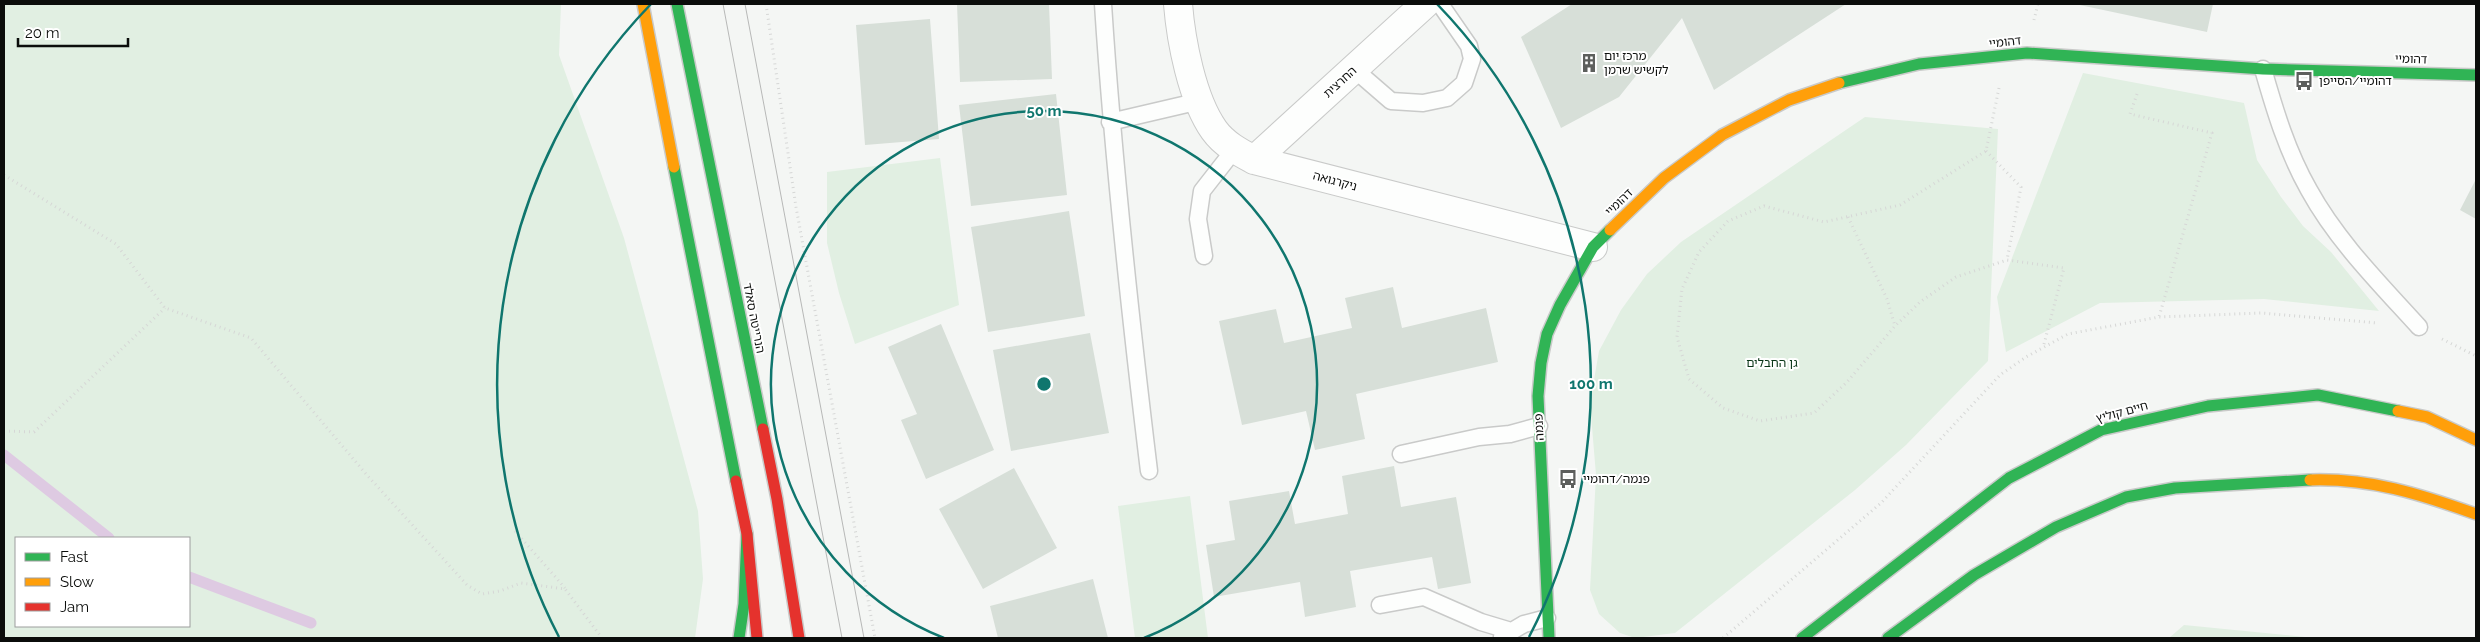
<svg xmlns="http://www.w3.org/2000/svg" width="2480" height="642" viewBox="0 0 2480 642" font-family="Raleway,'Noto Sans Hebrew',sans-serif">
  <rect width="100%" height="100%" fill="#f4f6f4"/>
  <path fill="#e1efe2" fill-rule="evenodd" d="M4 4H561L559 55 624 238 698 511 703 579 695 638H4ZM189 538V626H16V538Z
    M2083 73 2244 103 2257 160 2281 197 2303 226 2331 252 2379 311 2264 299 2100 303 2006 352 1997 297Z
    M1865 117 1998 129 1988 361 1906 445 1855 490 1675 633 1635 638 1620 633 1599 614 1590 590 1596 475 1590 403 1599 351 1621 310 1647 274 1681 242Z
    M940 158 959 305 855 344 839 293 827 243V172Z
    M1190 496 1208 638H1135L1118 506Z
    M2184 625 2315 638H2169Z"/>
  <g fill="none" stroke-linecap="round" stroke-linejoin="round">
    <path stroke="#decae2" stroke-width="11" d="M4 455 109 538
      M189 577 311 623"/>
  </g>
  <path fill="#d7dfd8" d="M957 4H1049L1052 79 960 82Z
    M1572 4H1846L1714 90 1682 18 1619 97 1561 128 1521 37Z
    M2075 4H2213L2207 32Z
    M930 19 939 139 865 145 856 25Z
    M1056 94 1067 195 971 206 959 105Z
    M2476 179V219L2460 210Z
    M1069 211 1085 316 988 332 971 227Z
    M1393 287 1402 328 1486 308 1498 362 1356 394 1365 439 1315 450 1306 411 1242 425 1219 321 1276 309 1284 343 1352 328 1345 298Z
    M941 324 994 450 926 479 901 420 917 414 888 347Z
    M1090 333 1109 433 1011 451 993 350Z
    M1394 466 1401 507 1456 497 1471 583 1438 589 1432 557 1350 571 1356 607 1305 617 1300 582 1214 597 1206 545 1235 540 1229 501 1289 491 1295 524 1348 514 1342 476Z
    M1014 468 1057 548 983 589 939 509Z
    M1093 579 1108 638H998L990 606Z"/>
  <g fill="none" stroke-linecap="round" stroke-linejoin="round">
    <g stroke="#c9cac9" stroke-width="19">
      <path id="lane" d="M1103 4C1113 160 1130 315 1149 471
        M1354 69 1391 101 1423 103 1447 98 1464 83 1472 59 1469 46 1440 4
        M2263 69C2275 111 2287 151 2309 190 2337 241 2380 284 2419 327
        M1110 122 1200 101
        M1204 256 1198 219 1202 191 1234 150
        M1401 454 1479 437 1510 434 1539 426
        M1380 605 1424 597 1481 622 1511 631
        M1502 637 1524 624 1547 618"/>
    </g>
    <g stroke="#c9cac9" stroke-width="30">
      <path id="street" d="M1178 4C1181 41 1192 99 1214 130 1224 144 1239 152 1254 160L1593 247
        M1254 160 1425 4"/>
    </g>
    <g stroke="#c9cac9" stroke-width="14">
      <path id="fast" d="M677 4 763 429
        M1839 83 1919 64 2027 53 2263 69 2476 75
        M674 167 736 481
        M739 638 744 604 747 534
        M1549 638 1538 396 1541 363 1547 334 1560 305 1593 247 1610 230
        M1802 638 2009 478 2101 430 2208 406 2318 395 2398 411
        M1888 638 1974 575 2056 527 2126 497 2175 488 2310 480"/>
    </g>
    <g stroke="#c9cac9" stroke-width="14">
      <path id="slow" d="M643 4 674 167
        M1610 230 1664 178 1722 135 1789 100 1839 83
        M2398 411 2427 417 2476 440
        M2310 480C2370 478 2420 494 2476 514"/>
    </g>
    <g stroke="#c9cac9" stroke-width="14">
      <path id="jam" d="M763 429 777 499 799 638
        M736 481 747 534 757 638"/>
    </g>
    <path stroke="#d6d7d6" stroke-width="3" stroke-dasharray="1 4" stroke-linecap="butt" d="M766 4 796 207 875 638
      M2034 20 2038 4
      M1999 88 1986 151 1900 205 1824 222 1764 206 1728 221 1699 252 1682 289 1677 337 1689 379 1723 408 1760 421 1814 413 1847 382 1895 326 1920 302 1956 277 2007 260 2064 268 2043 348
      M2137 94 2130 114 2212 133 2159 317
      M1986 151 2021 187 2007 260
      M4 175 116 244 165 308 251 338 366 474 467 585 482 594 500 591 521 583 565 589 602 638
      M1848 217 1887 299 1895 326
      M2442 339 2476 356
      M4 431 34 432 165 308
      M515 531 565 588
      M1723 638 1881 503 2000 375 2026 357 2068 334 2159 317 2261 313 2378 323"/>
    <use href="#lane" stroke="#fdfefd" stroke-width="16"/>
    <use href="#street" stroke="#fdfefd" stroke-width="28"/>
    <use href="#fast" stroke="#30b455" stroke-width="11"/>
    <use href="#slow" stroke="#ff9f0a" stroke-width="11"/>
    <use href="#jam" stroke="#e5322d" stroke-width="11"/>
    <path stroke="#b7b8b7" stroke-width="1" d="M723 4 842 638
      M745 4 864 638"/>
  </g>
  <g fill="none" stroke="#0f766e" stroke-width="2.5">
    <path d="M944 638A273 273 0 1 1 1144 638"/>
    <path d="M559 637A547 547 0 0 1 651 4M1437 4A547 547 0 0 1 1529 637"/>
  </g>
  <defs>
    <g id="building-bare" transform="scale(1.5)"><path d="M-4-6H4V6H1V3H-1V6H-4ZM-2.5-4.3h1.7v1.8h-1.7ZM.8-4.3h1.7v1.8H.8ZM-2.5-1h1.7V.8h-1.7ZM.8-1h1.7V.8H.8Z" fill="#5d5f5d" stroke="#fff" stroke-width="2.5" paint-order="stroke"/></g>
    <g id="bus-bare" transform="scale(1.5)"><path d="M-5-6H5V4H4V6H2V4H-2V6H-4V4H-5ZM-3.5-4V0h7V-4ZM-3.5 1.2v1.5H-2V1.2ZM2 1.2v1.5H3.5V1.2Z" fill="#5d5f5d" stroke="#fff" stroke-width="2.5" paint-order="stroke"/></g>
  </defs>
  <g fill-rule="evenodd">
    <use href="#building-bare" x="1589" y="63"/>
    <use href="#bus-bare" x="2304" y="81"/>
    <use href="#bus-bare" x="1568" y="479"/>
  </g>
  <g text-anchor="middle" stroke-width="4" stroke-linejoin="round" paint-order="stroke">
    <g font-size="12" fill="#0b0d0b" stroke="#fff">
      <text transform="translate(2005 42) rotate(-6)" y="4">דהומיי</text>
      <text transform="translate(2411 59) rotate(2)" y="4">דהומיי</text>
      <text transform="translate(1340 82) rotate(-42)" y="4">החרצית</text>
      <text transform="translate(1335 181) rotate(15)" y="4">ניקרגואה</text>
      <text transform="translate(1619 202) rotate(-44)" y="4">דהומיי</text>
      <text transform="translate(754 318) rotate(79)" y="4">הנרייטה סאלד</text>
      <text transform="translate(2122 412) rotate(-15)" y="4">חיים קוליץ</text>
      <text transform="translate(1539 427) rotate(-93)" y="4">פנמה</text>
    </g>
    <g font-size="12" fill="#0b0d0b" stroke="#fff" text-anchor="start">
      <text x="1604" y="60">מרכז יום<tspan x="1604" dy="14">לקשיש שרמן</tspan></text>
      <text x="2319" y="85">דהומיי/הסייפן</text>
      <text x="1583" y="483">פנמה/דהומיי</text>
    </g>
    <g font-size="12" fill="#083516" stroke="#fff">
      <text x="1772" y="367">גן החבלים</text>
    </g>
  </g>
  <circle cx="1044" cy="384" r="8" fill="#0f766e" stroke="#fff" stroke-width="2.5"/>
  <g font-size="15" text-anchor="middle" font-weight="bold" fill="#0f766e" stroke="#fff" stroke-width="4" stroke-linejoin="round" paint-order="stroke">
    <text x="1044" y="116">50 m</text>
    <text x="1591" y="389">100 m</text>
  </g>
  <rect width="2480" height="642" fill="none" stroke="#0b0d0b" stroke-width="10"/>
  <rect x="15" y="537" width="175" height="90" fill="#ffffff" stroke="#9d9e9d"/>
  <rect x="25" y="553" width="25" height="8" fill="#30b455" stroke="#9d9e9d"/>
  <text x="60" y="562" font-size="15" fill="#0b0d0b">Fast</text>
  <rect x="25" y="578" width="25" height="8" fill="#ff9f0a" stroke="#9d9e9d"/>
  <text x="60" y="587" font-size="15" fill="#0b0d0b">Slow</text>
  <rect x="25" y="603" width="25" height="8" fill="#e5322d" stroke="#9d9e9d"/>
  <text x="60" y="612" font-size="15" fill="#0b0d0b">Jam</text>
  <path d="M18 38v8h110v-8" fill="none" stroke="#0b0d0b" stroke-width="2.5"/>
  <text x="25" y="38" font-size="15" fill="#0b0d0b" stroke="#ffffff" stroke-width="4" paint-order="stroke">20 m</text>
</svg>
